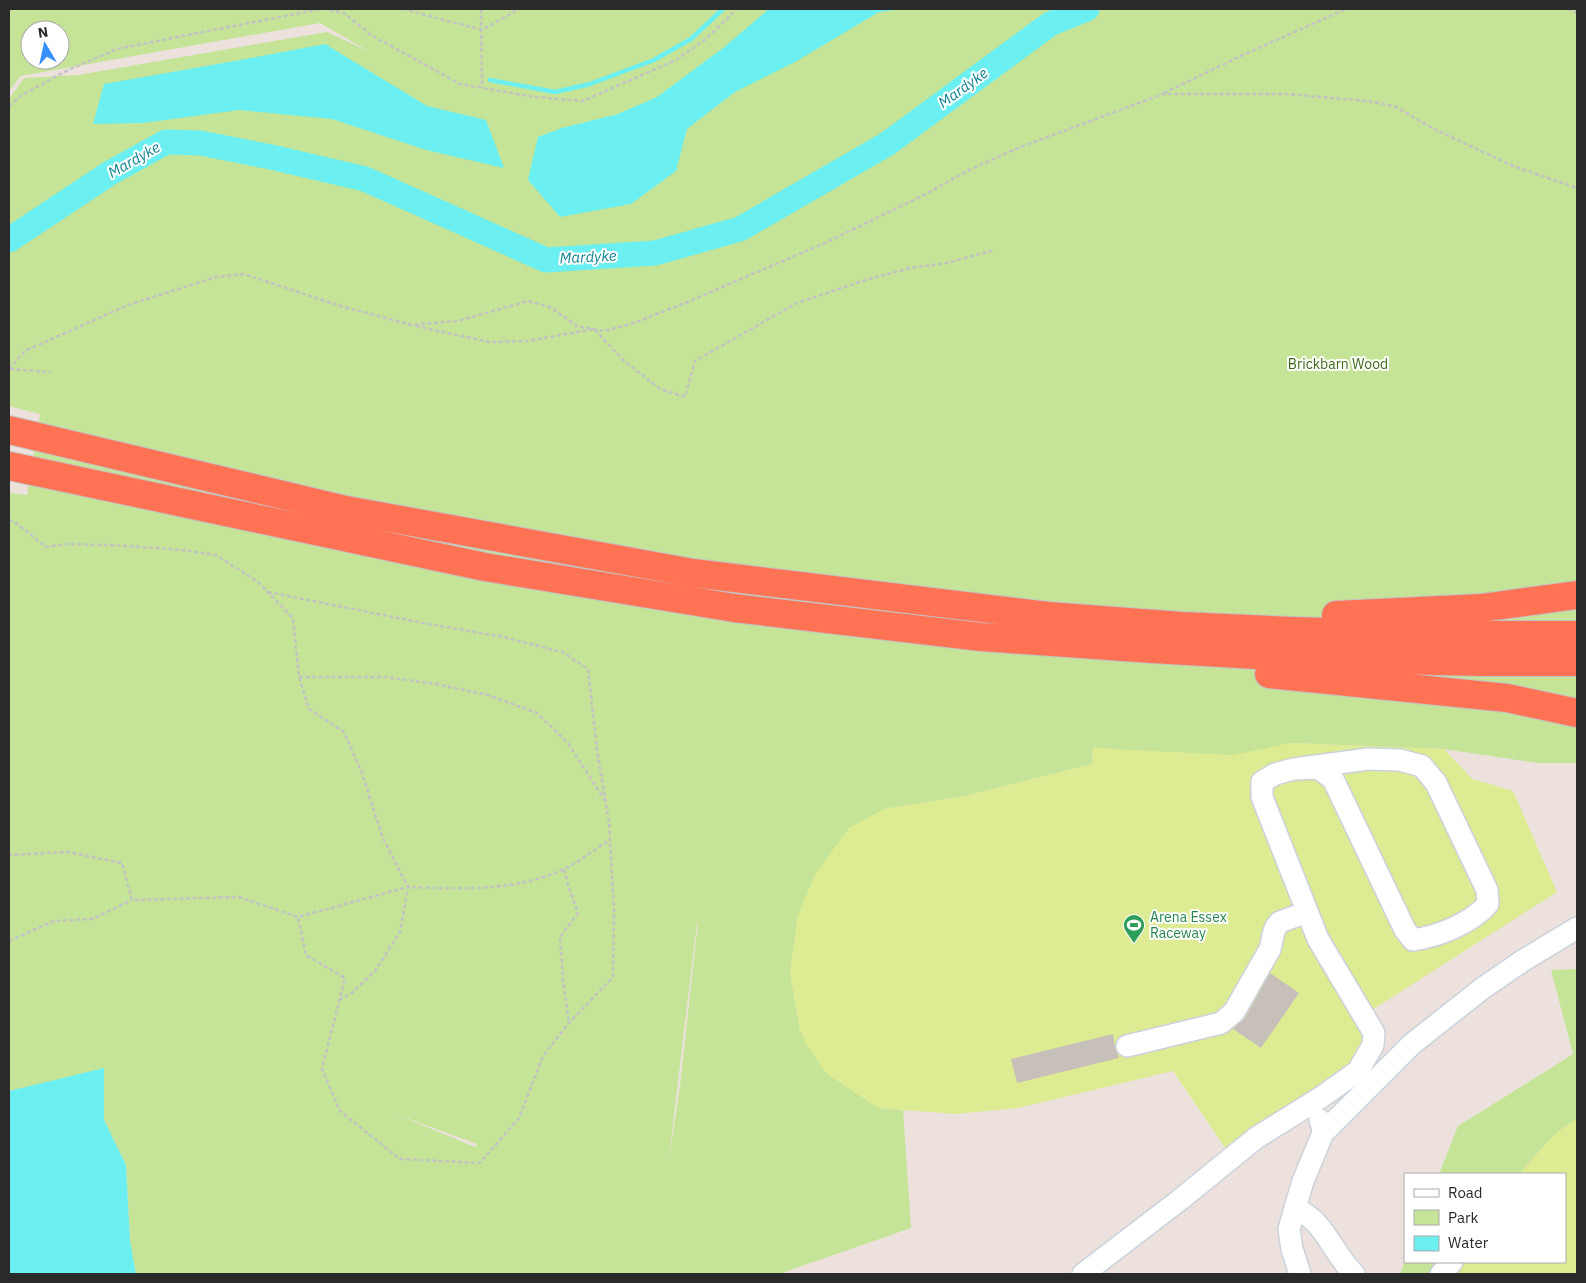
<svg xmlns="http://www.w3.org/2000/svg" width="1586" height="1283" viewBox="0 0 1586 1283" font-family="'IBM Plex Sans',sans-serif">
  <rect width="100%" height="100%" fill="#ece1dc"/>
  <path fill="#c5e497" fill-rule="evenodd" d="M9 9H1577V763H1537L1444 749 1291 743 1235 763 1093 748 1092 764 965 796 884 809 798 915 790 973 800 1030 878 1108 903 1110 911 1228 779 1274H136L130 1241 126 1165 104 1120V1069L9 1091V493L27 495 40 414 9 406V99L24 78 78 75 327 32 370 52 320 23 21 76 9 91ZM30 30H60V60H30ZM698 922 680 1086 668 1165 697 922ZM393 1113 477 1144V1145L475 1147Z
    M1577 969V1118L1554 1135 1519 1174H1439L1458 1126 1573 1054 1551 970Z
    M1405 1261V1262H1441L1430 1274H1400Z"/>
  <path fill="#ddec92" d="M1291 743 1444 749 1472 779 1513 791 1557 892 1369 1012 1359 1022 1362 1038 1359 1056 1336 1078 1228 1152 1173 1071 1018 1108 956 1114 878 1108 827 1074 808 1047 800 1030 790 973 798 915 816 873 849 828 884 809 965 796 1092 764 1093 748 1233 755Z
    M1577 1118V1274H1430L1441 1262H1565V1174H1519L1554 1135Z"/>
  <path fill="#6ceff1" d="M769 9H905L879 12 795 62 735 92 687 129 676 171 631 204 560 217 528 180 538 137 562 128 618 114 657 97 723 48Z
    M325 44 427 106 486 120 504 168 426 150 332 119 239 110 143 123 93 124 104 84 246 59Z
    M104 1068V1120L126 1165 130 1241 136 1274H9V1091Z"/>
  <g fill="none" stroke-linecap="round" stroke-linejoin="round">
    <path stroke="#6ceff1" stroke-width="4.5" d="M490 80 555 92 590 84 654 60 691 39 723 9"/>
    <path stroke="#6ceff1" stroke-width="25" d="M9 240 110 173 166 142 200 143 271 157 365 179 546 260 655 253 740 229 887 144 1050 24 1087 9"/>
  </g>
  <path fill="#c7bfba" d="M1270 973 1299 993 1261 1048 1233 1029 1245 1018Z
    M1113 1034 1115 1048 1119 1058 1017 1083 1011 1059Z"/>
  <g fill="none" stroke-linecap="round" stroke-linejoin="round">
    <g stroke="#cad2dc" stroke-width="24">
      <path id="minor" d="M1127 1046 1221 1023 1234 1012 1270 949C1273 939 1272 929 1280 922L1307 912
        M1323 1133 1412 1044 1483 988 1524 960 1577 928
        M1295 1207C1302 1212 1311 1217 1317 1224 1331 1240 1339 1259 1354 1274
        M1083 1274 1181 1199 1256 1138 1320 1098 1358 1071 1373 1045 1374 1033 1318 939 1262 797V782L1275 774 1294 769 1318 768 1333 779 1405 930 1413 940C1439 936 1470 924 1488 904L1487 890 1436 783 1422 766 1400 760 1368 759 1294 769
        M1300 1274 1292 1249 1289 1229 1303 1181 1323 1133 1322 1126 1320 1120
        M1441 1274 1452 1262"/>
    </g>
    <g stroke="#c3c3c3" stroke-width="30">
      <path id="highway" d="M9 430 346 510 693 573 1048 616 1182 626 1292 631 1442 635H1577
        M9 466 485 567 734 608 981 637 1152 649 1306 658 1482 662H1577
        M1336 615 1481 608 1577 595
        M1269 674 1507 698 1577 713"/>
    </g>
    <path stroke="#c3c3c3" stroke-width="2.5" stroke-dasharray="4 2.5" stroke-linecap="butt" d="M323 9 344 13 371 35 460 84 534 97 583 101 676 60 706 39 737 9
      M403 9 482 30 519 9
      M481 9 482 88
      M1568 9 1577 13
      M1164 93 1245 54 1346 9
      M9 106 22 95 68 70 117 49 321 9
      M416 326 489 342 528 341 594 329 623 360 660 389 685 397 695 361 797 303 866 280 910 268 947 263 994 250
      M9 369 25 351 128 305 216 277 244 274 337 305 412 325 458 321 528 301 550 307 577 326 604 331 634 323 685 303 825 243 926 194 967 171 1018 148 1163 94H1286L1367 101 1394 106 1436 130 1513 166 1577 188
      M10 369 51 372
      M9 520 15 522 46 547 67 544 111 545 182 550 216 555 258 582 293 618 299 677 309 709 344 732 362 773 382 836 408 887 298 917 239 897 132 900 122 863 68 852 9 855
      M268 592 423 623 503 637 562 652 588 669 597 750 609 822 614 911 613 977 569 1023 543 1056 519 1118 480 1163 400 1159 340 1111 322 1069 345 978 306 955 298 917
      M299 677H384L430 683 488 695 537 713 568 743 604 799
      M564 869 569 888 578 913 560 937 563 980 569 1023
      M9 941 54 921 92 919 132 900
      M339 1000 352 993 375 971 400 932 408 887C460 889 515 892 564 869 580 861 595 849 610 840"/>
    <use href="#minor" stroke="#fff" stroke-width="21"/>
    <use href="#highway" stroke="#ff7354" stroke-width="28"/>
  </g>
  <defs>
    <g id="stadium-pin" transform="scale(1.125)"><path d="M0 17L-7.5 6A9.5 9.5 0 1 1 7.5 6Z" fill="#2e9e5b" stroke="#fff"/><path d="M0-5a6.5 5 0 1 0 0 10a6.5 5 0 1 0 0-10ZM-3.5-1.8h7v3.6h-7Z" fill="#fff"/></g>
  </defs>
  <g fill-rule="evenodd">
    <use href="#stadium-pin" x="1134" y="925"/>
  </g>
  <g text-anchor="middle" stroke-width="4" stroke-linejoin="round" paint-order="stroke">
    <g font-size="14" fill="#3d6918" stroke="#fff">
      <text x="1338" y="369">Brickbarn Wood</text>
    </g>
    <g font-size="14" fill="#27864d" stroke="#fff" text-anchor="start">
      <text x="1150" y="922">Arena Essex<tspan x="1150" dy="16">Raceway</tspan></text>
    </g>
    <g font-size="15" font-style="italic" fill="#0b8390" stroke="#fff">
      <text transform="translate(963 88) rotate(-36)" y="5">Mardyke</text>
      <text transform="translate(134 160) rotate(-30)" y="5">Mardyke</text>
      <text transform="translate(588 257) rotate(-3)" y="5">Mardyke</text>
    </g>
  </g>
  <rect width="1586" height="1283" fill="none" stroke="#2a2a2a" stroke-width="20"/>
  <rect x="1404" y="1173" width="162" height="90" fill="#ffffff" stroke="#aaaaaa"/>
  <rect x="1414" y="1189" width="25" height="8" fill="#ffffff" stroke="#aaaaaa"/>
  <text x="1448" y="1198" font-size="15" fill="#2a2a2a">Road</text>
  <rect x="1414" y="1210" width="25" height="15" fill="#c5e497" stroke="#aaaaaa"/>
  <text x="1448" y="1223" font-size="15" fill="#2a2a2a">Park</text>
  <rect x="1414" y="1236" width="25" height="15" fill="#6ceff1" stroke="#aaaaaa"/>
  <text x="1448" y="1248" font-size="15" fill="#2a2a2a">Water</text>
  <g transform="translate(45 45) rotate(351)"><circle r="24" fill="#ffffff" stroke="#aaaaaa"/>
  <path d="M0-4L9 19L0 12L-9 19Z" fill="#388ffd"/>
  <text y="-8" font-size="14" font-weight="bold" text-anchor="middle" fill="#2a2a2a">N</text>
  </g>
</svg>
